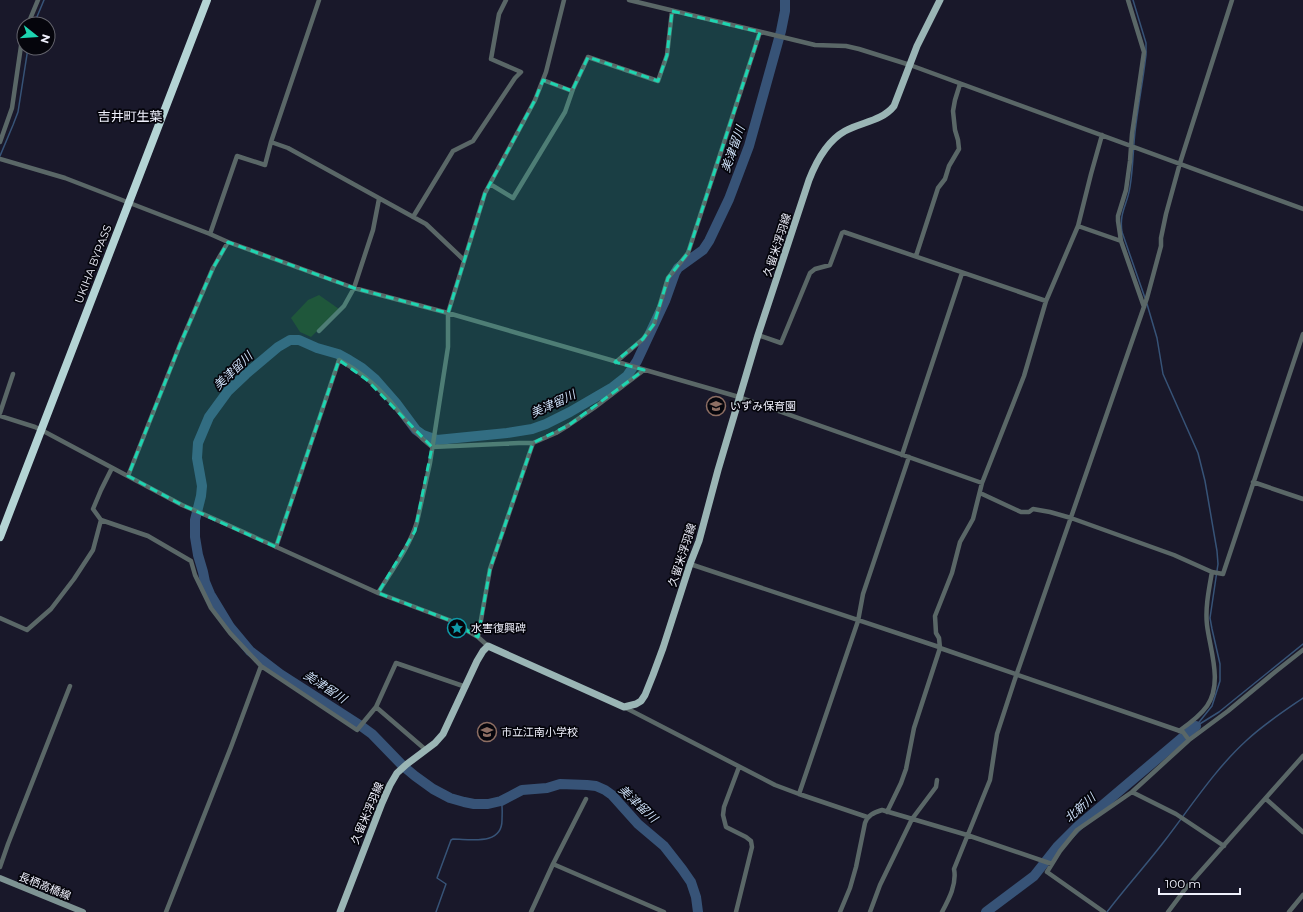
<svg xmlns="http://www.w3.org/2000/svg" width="1303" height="912" viewBox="0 0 1303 912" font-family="Montserrat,'Noto Sans JP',sans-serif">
  <rect width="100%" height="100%" fill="#19182a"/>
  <path fill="#20371f" d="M319 295 339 309 311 337 300 332 291 318 308 300Z"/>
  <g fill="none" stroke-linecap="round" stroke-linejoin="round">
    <path stroke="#375377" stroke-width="1.5" d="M1133 0 1146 43V55C1143 81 1138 106 1135 132 1133 150 1133 169 1130 187 1127 206 1119 212 1122 232L1145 298
      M34 24 44 0
      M0 156 13 125 18 112 28 48
      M1147 304 1157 338 1163 374 1198 453 1205 481 1217 551 1218 564 1210 618 1212 629 1220 664V681L1212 706 1196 726
      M1198 725 1219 712 1303 644
      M436 912 446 884 437 878 451 840 453 839C470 839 502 846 502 820 502 814 503 807 501 801
      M1107 912C1126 887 1147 864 1166 839 1192 805 1216 768 1247 740 1264 724 1284 711 1303 698"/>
    <path stroke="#375377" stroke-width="10" d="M698 912 696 897 691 882 682 869 664 846 638 824 612 795 605 790 596 786 587 785 560 784 547 788 522 790 501 801 488 804H474L464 802 450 798 433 789 415 776 403 766 372 734 361 726 280 674 250 651 230 627 210 594 205 582 203 572 198 555 195 537V520L201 496 202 486 197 458 198 443 209 417 228 391 246 374 278 347 290 340H299L317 348 338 354 349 360 362 368 375 379 396 403 416 430 423 435 437 440 507 433 532 429 546 424 570 412 613 387 627 376 637 361 665 301 675 273 678 268 703 250 709 241 729 199 749 146 781 31 785 11V0
      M986 912 1034 876 1057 847 1078 826 1196 726"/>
    <path stroke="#5a6767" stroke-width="4.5" d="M629 0 815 45 846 46 859 49 910 65 1303 209
      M28 24 38 0
      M543 80 572 91
      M0 142 12 108 21 46 24 36
      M271 142 288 148 426 224 464 260
      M0 159 65 178 210 234 228 242 354 288 448 313 739 397 982 483
      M490 184 513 198 565 112 573 89 588 57 658 81 667 55 672 11
      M413 217 453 151 473 141 515 78 521 72 491 59 499 14 506 0
      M1078 226 1121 241 1144 307
      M210 234 237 156 265 165 271 142 319 0
      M1121 241 1118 221V216L1126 190 1130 161 1132 134 1144 52 1128 0
      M916 256 938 188 945 179 949 166 959 149 958 140 955 130 953 111 955 100 960 84
      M319 331 344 306 354 288 373 230 379 199
      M758 335 781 343 810 273 815 269 830 265 842 233 844 232 1046 301
      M616 362 643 339 654 324 668 278 688 253 760 32
      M0 413 13 374
      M0 416 35 427 47 433 182 505 210 517 378 593 449 620 478 637 488 646
      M902 455 962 273
      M112 468 101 490 93 509 101 520 148 536 191 561 195 575 211 608 230 633 261 666 357 730 376 707 396 663 466 687
      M128 476 179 347 213 268 228 242
      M1253 482 1303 499
      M980 493 1021 512H1029L1033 509 1050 512 1071 518 1174 555 1212 572 1223 574 1303 334
      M276 547 339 360C358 370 376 385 390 401 404 418 415 434 432 447L519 443H533L556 433 569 425 594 408 644 370
      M690 564 939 647
      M378 593C392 570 409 548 417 522L430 463 448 347V313L485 193 535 100 546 72 564 0
      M0 618 27 630 51 609 74 579 93 550 101 520
      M478 637 490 569 533 443
      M940 648 1183 732 1189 740
      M376 707 426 750
      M624 707 775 785 799 794 867 817
      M1179 731C1189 724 1200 716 1207 706 1223 683 1210 650 1207 625 1205 608 1209 589 1212 572
      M1132 792 1176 814 1224 846
      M799 794 858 621 863 594 909 457
      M1266 799 1303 832
      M887 812 901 783 906 769 914 728 940 648 939 638 936 633 935 616 952 573 960 542 973 519 982 483 1024 376 1046 301 1078 226 1091 174 1102 135
      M553 864 664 912
      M0 867 8 844 70 686
      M166 912 231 747 261 666
      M531 912 553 864 586 799
      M736 912 752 847 751 841 746 837 726 827 723 815 724 807 739 767
      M840 912 850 888 856 867 865 823C868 815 873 813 882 810L967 835 1052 864
      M870 912 880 885 912 819 936 787 937 780
      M942 912C949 899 957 884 954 869L990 780 997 734 1016 676 1147 298 1161 246V238L1166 214 1180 163 1232 0
      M1104 912 1047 872 1060 851 1077 830 1132 792 1189 740 1228 711 1275 672 1303 650
      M1168 912 1186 888 1303 756
      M1289 912 1303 895"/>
    <path stroke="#7e9393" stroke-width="6" d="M0 878 83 912"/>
    <path stroke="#9ab5b5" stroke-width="7" d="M340 912 382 803 390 785 397 773 407 764 435 743 443 734 477 661 483 651 488 646 624 707 636 704 641 701 645 695 653 675 663 648 690 564 699 541 718 470 758 335 809 180C816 162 827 141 845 131 862 122 882 121 894 106L917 46 940 0"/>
    <path stroke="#b4d4d5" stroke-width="8" d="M0 537 207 0"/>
  </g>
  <path fill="#1dd5b1" fill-opacity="0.2" stroke="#1dd5b1" stroke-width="3" stroke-dasharray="8 5" stroke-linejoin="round" d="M672 11 760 32 688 253 668 278 654 324 643 339 615 362 644 370 569 425 533 443 490 569 478 637 449 620 378 593 415 531 432 447 367 380 339 360 276 547 182 505 128 476 179 347 213 268 228 242 354 288 448 313 485 193 535 100 543 80 572 91 588 57 658 81 667 55Z"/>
  <defs>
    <g id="school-ring" transform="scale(1)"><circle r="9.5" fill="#05050c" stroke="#8d6e63" stroke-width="1.5"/><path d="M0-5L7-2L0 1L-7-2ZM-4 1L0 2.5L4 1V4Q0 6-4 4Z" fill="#8d6e63"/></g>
    <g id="sight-ring" transform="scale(1)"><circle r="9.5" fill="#05050c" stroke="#0f9aa8" stroke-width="1.5"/><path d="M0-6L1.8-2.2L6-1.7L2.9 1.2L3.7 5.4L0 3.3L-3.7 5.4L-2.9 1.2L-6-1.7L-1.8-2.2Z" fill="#0f9aa8"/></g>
  </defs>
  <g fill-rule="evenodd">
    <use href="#school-ring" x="716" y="406"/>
    <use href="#sight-ring" x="457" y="628"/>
    <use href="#school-ring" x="487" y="732"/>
  </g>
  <g text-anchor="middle" stroke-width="3.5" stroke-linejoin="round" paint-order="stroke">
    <g font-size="11" fill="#f0f1fd" stroke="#05050c">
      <text transform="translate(777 245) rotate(-72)" y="4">久留米浮羽線</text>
      <text transform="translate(93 264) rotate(-69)" y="4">UKIHA BYPASS</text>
      <text transform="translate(682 555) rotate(-72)" y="4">久留米浮羽線</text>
      <text transform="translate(367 813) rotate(-67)" y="4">久留米浮羽線</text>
      <text transform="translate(45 886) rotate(22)" y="4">長栖高橋線</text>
    </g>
    <g font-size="11" fill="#f0f1fd" stroke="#05050c" text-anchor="start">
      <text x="730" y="410">いずみ保育園</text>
      <text x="471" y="632">水害復興碑</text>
      <text x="501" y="736">市立江南小学校</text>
    </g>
    <g font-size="12" font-style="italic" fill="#ccdff7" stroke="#05050c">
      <text transform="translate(733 149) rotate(-71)" y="4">美津留川</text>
      <text transform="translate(233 371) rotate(-44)" y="4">美津留川</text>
      <text transform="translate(553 404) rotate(-25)" y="4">美津留川</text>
      <text transform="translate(325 687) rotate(33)" y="4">美津留川</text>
      <text transform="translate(638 804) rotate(43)" y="4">美津留川</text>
      <text transform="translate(1080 808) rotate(-42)" y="4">北新川</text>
    </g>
    <g font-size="13" fill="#f0f1fd" stroke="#05050c">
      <text x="130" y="121">吉井町生葉</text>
    </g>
  </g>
  <g transform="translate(36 36) rotate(107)"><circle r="19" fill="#05050c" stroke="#63636c"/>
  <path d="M0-3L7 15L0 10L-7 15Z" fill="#1dd5b1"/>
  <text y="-6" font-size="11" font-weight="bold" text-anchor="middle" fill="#f0f1fd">N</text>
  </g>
  <path d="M1159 888v6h81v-6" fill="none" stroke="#f0f1fd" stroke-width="2"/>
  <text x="1165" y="888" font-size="12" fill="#f0f1fd" stroke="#05050c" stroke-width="3" paint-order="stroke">100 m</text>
</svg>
